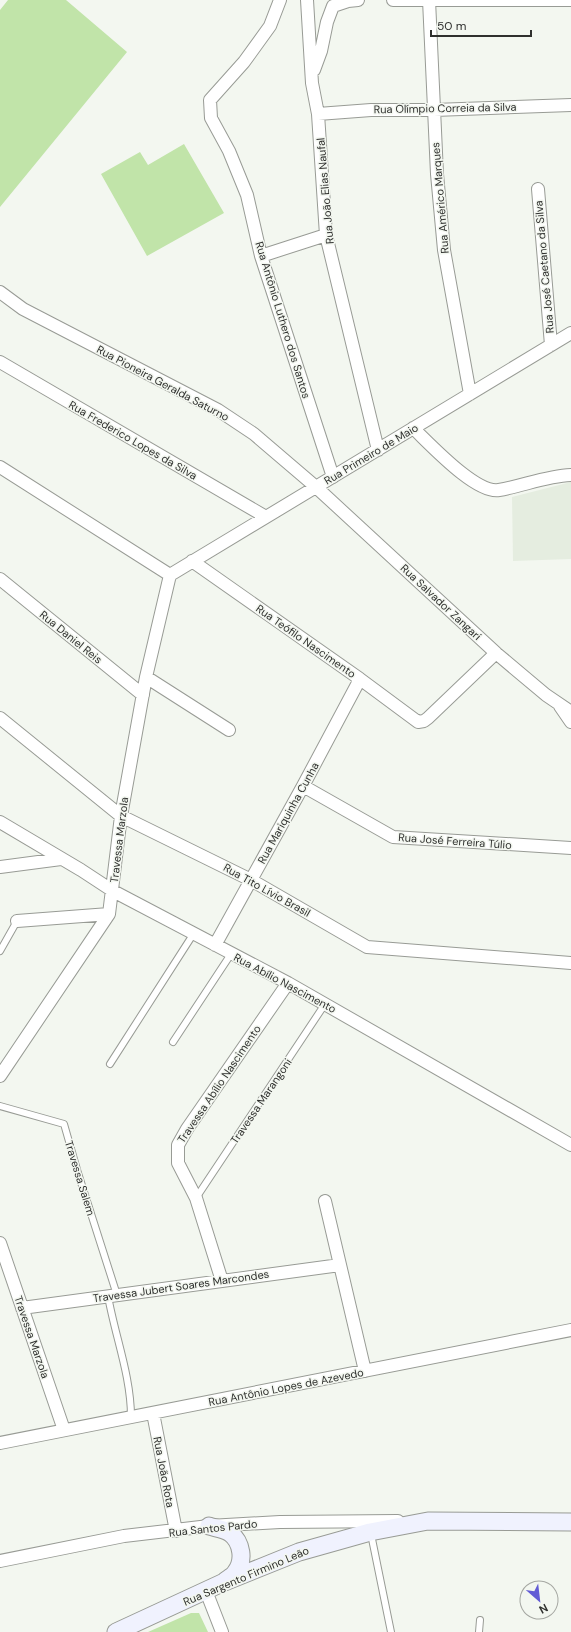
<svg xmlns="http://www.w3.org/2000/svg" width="571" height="1632" viewBox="0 0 571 1632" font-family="'DM Sans',sans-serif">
  <rect width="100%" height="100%" fill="#f3f7f0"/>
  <path fill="#e5ede0" d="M571 482V559L513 561 512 497Z"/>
  <path fill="#c1e4a9" d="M8 0H66L127 52 0 207V10Z
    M184 144 224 213 147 256 101 174 140 152 148 165Z
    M191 1613H199L208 1632H148Z"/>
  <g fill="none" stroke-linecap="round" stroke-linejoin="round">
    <g stroke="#989b95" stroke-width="8">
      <path id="lane" d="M0 951 17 921
        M173 1042 231 954
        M110 1064 194 933
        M0 1106 64 1124 78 1173 117 1295
        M196 1198 325 1004
        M108 1296C115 1336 131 1376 131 1417
        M371 1534 391 1632
        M479 1632 480 1620"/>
    </g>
    <g stroke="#989b95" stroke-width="14">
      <path id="street" d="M280 0 270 26 244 62 210 100 211 118 229 151 247 195 261 256 333 477
        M307 0 312 83 318 114 326 235 378 450
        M393 0H571
        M429 0 437 174 444 250 470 394
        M314 70 321 51 327 22 333 6 348 1 358 0
        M318 114 371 110H434L571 105
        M538 189 551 345
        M261 256 326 235
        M0 292 23 309 218 410 254 434 316 487 496 653 546 695 571 712
        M0 362 266 517
        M413 428C430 444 476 494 499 490 523 486 546 476 571 475
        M0 467 170 575
        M192 561 360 679 418 722 424 721 428 718 496 653
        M170 575 571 333
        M0 579 143 695
        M146 677 229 730
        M560 706 571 722
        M0 718 121 816 251 880 367 947 571 963
        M303 786 393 837 571 848
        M0 822 81 870 113 891 288 983 571 1145
        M0 867 61 859
        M17 921 109 914
        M215 945 303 786 360 679
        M0 1076 109 914 121 816 146 677 170 575
        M325 1201 365 1371
        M0 1243 64 1430
        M222 1281 196 1198 178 1163V1145L187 1129 288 983
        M22 1308 340 1265
        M153 1413 176 1531
        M0 1443 571 1330
        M0 1561 124 1536 209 1526 280 1522 398 1521
        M206 1591 222 1632"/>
    </g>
    <g stroke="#989b95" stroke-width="19">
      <path id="secondary" d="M209 1526C215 1528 224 1529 230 1533 242 1542 245 1561 235 1573 233 1576 229 1578 225 1581
        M116 1632 222 1583 299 1552 370 1532 428 1521 571 1522"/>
    </g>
    <use href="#lane" stroke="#fff" stroke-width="6"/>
    <use href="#street" stroke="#fff" stroke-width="12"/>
    <use href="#secondary" stroke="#f0f2fe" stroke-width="17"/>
  </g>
  <g text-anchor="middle" stroke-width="3" stroke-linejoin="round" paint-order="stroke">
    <g font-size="11" fill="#2f302e" stroke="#f3f7f0">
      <text transform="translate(445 108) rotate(-1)" y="4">Rua Olímpio Correia da Silva</text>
      <text transform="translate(325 191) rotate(-95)" y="4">Rua João Elias Naufal</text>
      <text transform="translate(440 198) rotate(-95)" y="4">Rua Américo Marques</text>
      <text transform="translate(544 267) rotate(-95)" y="4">Rua José Caetano da Silva</text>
      <text transform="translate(283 320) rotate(73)" y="4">Rua Antônio Luthero dos Santos</text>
      <text transform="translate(163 383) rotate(28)" y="4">Rua Pioneira Geralda Saturno</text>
      <text transform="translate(133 440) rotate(30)" y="4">Rua Frederico Lopes da Silva</text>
      <text transform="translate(371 454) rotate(-31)" y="4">Rua Primeiro de Maio</text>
      <text transform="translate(441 602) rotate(43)" y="4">Rua Salvador Zangari</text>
      <text transform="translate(71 637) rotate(39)" y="4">Rua Daniel Reis</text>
      <text transform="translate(306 641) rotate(35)" y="4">Rua Teófilo Nascimento</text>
      <text transform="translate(288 813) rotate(-61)" y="4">Rua Mariquinha Cunha</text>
      <text transform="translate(119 840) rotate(-83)" y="4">Travessa Marzola</text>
      <text transform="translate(455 841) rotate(4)" y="4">Rua José Ferreira Túlio</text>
      <text transform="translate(267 890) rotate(29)" y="4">Rua Tito Lívio Brasil</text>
      <text transform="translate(285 983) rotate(28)" y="4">Rua Abílio Nascimento</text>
      <text transform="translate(219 1084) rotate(-56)" y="4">Travessa Abílio Nascimento</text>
      <text transform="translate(261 1101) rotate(-56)" y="4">Travessa Marangoni</text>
      <text transform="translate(80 1178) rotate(73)" y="4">Travessa Salem</text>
      <text transform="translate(181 1286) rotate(-8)" y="4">Travessa Jubert Soares Marcondes</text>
      <text transform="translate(32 1337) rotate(71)" y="4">Travessa Marzola</text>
      <text transform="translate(286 1387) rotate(-11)" y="4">Rua Antônio Lopes de Azevedo</text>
      <text transform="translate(164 1472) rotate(79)" y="4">Rua João Rota</text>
      <text transform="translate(213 1528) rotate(-6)" y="4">Rua Santos Pardo</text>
      <text transform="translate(246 1576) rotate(-23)" y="4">Rua Sargento Firmino Leão</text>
    </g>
  </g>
  <g transform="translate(539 1600) rotate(152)"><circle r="19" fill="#f3f7f0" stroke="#a5a7a2"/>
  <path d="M0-3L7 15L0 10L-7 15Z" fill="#635cd5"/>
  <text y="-6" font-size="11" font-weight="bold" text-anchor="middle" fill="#2f302e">N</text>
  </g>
  <path d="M431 30v6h100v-6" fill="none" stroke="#2f302e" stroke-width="2"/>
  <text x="437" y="30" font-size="12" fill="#2f302e" stroke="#f3f7f0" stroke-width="3" paint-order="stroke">50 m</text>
</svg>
